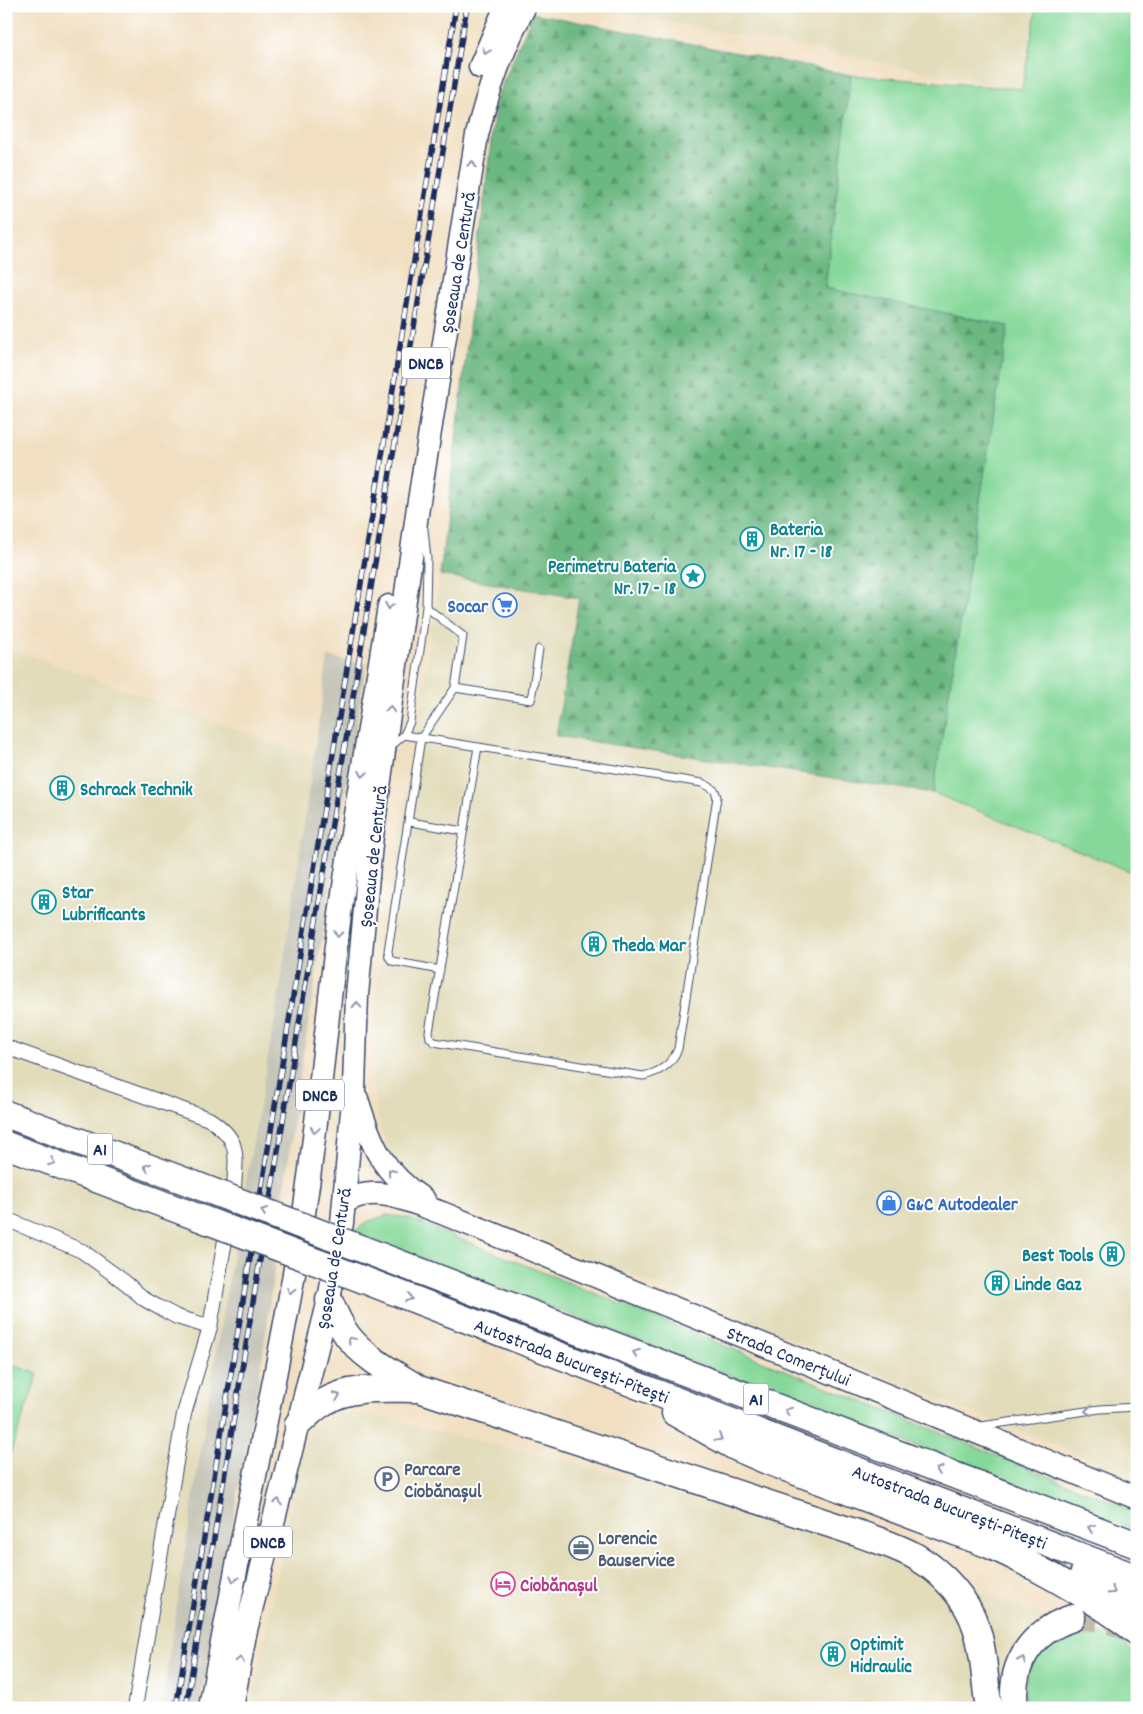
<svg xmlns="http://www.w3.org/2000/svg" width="1143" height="1714" viewBox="0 0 1143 1714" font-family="Dekko,sans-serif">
  <defs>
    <pattern id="forest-firs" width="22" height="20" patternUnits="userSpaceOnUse" patternTransform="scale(1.25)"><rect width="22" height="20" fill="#6cb881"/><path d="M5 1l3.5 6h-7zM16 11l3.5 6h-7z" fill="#58966d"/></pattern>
  </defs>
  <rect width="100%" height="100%" fill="#fff"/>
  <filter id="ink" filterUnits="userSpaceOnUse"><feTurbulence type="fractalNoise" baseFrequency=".02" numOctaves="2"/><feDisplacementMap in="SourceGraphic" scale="10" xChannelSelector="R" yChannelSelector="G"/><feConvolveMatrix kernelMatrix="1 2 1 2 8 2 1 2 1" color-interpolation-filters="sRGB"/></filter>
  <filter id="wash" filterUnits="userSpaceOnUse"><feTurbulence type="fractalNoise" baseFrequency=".0096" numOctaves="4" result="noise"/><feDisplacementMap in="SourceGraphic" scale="20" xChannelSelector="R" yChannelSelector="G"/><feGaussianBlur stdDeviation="1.12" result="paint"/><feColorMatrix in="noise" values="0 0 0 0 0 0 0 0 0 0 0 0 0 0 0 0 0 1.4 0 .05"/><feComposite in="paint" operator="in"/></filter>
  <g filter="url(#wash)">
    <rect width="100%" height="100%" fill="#f1dfc1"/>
    <path fill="#e2dcba" d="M587 6H1037L1022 90Z
      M440 575 579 597 556 736 933 793 1137 874V1478L434 1196 411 1180 387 1150 378 1118 372 1078 376 993Z
      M6 647 313 757 279 995 160 1708H6V1466L38 1374 6 1363Z
      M335 1414H359L381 1418 591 1468 888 1556 1137 1652V1708H251L303 1446 315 1425Z"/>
    <path fill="#c5c5b8" d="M328 657 366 664 298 1088 263 1354 199 1708H161L217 1346 279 995Z"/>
    <path fill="#85d899" stroke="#50847c" d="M1037 6H1137V874L933 793 1008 326 825 288 851 75 1022 89Z
      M387 1215 408 1218 1137 1512V1530L353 1232 369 1221Z
      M6 1363 38 1374 6 1466Z
      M1073 1632H1094L1114 1637 1130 1649 1137 1658V1708H1027L1024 1692 1028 1672 1038 1654 1054 1640Z"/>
    <path fill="url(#forest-firs)" stroke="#447470" d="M533 13 851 75 825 288 1008 326 933 793 556 736 579 598 440 575 496 99Z"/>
  </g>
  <g filter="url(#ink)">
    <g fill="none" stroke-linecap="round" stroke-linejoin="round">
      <path stroke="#c6bcad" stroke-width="26" stroke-dasharray="26 13" stroke-linecap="butt" d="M1072 1618C1092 1615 1108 1620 1127 1627"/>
      <g stroke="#3b496d" stroke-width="9">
        <path id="service" d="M426 607 463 636 455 688 421 738 388 951 389 957 392 961 440 970
          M455 688 531 700 539 649
          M404 735 702 783 710 787 715 791 717 797 678 1049C671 1065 660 1072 643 1076L434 1042 430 1038 429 1032 478 747
          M390 747 404 735 410 722 426 607 427 559 424 529
          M410 822 463 831
          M981 1426 1100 1409 1137 1407"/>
      </g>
      <g stroke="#3b496d" stroke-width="16">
        <path id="minor" d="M6 1047 209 1119C241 1140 236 1153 234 1188L210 1327 184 1414 135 1708
          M6 1219 82 1251 126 1283 144 1299 158 1307 177 1317 210 1327"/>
      </g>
      <g stroke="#3b496d" stroke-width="25">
        <path id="primary" d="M480 67 506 6
          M357 1099C371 1145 382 1172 424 1200
          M344 1203C374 1182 411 1202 442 1213L1137 1498
          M210 1708C237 1553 273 1400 299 1245 317 1138 325 1030 339 922 353 816 373 711 389 606
          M232 1708 245 1634 329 1300 342 1223 354 1088 357 995 371 844 418 507 477 135C488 89 503 48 525 6"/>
      </g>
      <g stroke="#3b496d" stroke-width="29">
        <path id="motorway" d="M6 1114 193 1184
          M6 1145 184 1212
          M375 1254 1137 1545
          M364 1280 1137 1578
          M329 1300C334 1312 339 1324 347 1335 365 1359 394 1373 419 1389L860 1534C879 1541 900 1547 918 1558 943 1573 967 1599 976 1627 985 1653 984 1681 989 1708
          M675 1413 735 1447 765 1460 987 1544C1025 1561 1061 1580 1096 1603 1110 1612 1124 1621 1137 1632
          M298 1424C306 1416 314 1408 324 1402 352 1385 387 1389 419 1389
          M1083 1575 1137 1608
          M1015 1708C1009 1664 1031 1632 1072 1618"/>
      </g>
      <use href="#service" stroke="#fff" stroke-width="7"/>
      <use href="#minor" stroke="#fff" stroke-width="14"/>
      <use href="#primary" stroke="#fff" stroke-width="22"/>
      <use href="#motorway" stroke="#fff" stroke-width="26"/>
      <g stroke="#1b2f5e" stroke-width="5.5">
        <path id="rail" d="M176 1708 456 6
          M186 1708 467 6"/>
      </g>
      <use href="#rail" stroke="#fff" stroke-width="4" stroke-dasharray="11" stroke-linecap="butt"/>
      <g stroke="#3b496d" stroke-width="29" stroke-linecap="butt">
        <path id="motorway-bridge" d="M193 1184 375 1254
          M184 1212 364 1280"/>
      </g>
      <use href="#motorway-bridge" stroke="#fff" stroke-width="26"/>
    </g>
    <defs><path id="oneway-chevron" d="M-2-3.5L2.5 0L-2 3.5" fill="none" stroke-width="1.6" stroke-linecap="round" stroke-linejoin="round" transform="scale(1.25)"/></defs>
    <g stroke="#8d97ae">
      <use href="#oneway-chevron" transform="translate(486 51) rotate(111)"/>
      <use href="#oneway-chevron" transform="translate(472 164) rotate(-81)"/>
      <use href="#oneway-chevron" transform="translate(389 606) rotate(99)"/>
      <use href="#oneway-chevron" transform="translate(390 709) rotate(-82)"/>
      <use href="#oneway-chevron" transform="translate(363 774) rotate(100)"/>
      <use href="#oneway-chevron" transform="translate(338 934) rotate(97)"/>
      <use href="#oneway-chevron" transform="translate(357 1005) rotate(-87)"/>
      <use href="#oneway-chevron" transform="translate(315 1130) rotate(98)"/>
      <use href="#oneway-chevron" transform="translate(52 1162) rotate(21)"/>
      <use href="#oneway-chevron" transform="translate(147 1167) rotate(-159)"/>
      <use href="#oneway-chevron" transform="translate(391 1172) rotate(-129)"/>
      <use href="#oneway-chevron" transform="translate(264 1211) rotate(-159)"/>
      <use href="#oneway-chevron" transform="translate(291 1291) rotate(100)"/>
      <use href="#oneway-chevron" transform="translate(409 1298) rotate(21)"/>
      <use href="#oneway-chevron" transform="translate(351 1340) rotate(-131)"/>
      <use href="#oneway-chevron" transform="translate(636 1353) rotate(-159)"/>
      <use href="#oneway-chevron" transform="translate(337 1396) rotate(-22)"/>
      <use href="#oneway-chevron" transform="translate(788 1411) rotate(-159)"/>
      <use href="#oneway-chevron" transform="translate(1088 1411) rotate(172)"/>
      <use href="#oneway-chevron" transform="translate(719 1438) rotate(29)"/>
      <use href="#oneway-chevron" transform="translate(939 1470) rotate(-159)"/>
      <use href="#oneway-chevron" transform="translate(278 1502) rotate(-76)"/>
      <use href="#oneway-chevron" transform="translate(1091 1528) rotate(-159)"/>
      <use href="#oneway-chevron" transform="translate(234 1579) rotate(102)"/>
      <use href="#oneway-chevron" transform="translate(1112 1591) rotate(32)"/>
      <use href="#oneway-chevron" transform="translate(240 1660) rotate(-79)"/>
      <use href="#oneway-chevron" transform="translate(1022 1660) rotate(-66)"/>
    </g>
  </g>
  <defs>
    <g id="building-ring" transform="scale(1.25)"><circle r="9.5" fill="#fff" stroke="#0f9aa8" stroke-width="1.5"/><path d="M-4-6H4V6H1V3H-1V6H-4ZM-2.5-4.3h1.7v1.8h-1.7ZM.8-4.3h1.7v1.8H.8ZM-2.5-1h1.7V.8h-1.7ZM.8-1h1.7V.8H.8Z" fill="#0f9aa8"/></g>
    <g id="sight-ring" transform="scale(1.25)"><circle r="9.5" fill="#fff" stroke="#0f9aa8" stroke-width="1.5"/><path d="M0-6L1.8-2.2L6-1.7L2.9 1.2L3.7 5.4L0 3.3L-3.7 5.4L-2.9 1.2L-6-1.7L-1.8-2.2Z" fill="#0f9aa8"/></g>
    <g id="supermarket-ring" transform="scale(1.25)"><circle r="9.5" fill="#fff" stroke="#3f7fe0" stroke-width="1.5"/><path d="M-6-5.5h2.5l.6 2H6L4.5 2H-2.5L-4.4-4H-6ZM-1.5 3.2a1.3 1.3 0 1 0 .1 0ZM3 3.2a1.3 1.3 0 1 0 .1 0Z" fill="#3f7fe0"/></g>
    <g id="shop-ring" transform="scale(1.25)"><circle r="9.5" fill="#fff" stroke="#3f7fe0" stroke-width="1.5"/><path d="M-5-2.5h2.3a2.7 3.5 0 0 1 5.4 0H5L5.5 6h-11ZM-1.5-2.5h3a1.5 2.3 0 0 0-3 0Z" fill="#3f7fe0"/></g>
    <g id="parking-ring" transform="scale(1.25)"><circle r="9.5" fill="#fff" stroke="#5c6f8a" stroke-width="1.5"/><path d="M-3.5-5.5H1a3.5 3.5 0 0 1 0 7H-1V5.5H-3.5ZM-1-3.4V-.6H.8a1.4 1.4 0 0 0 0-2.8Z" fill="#5c6f8a"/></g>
    <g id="office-ring" transform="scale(1.25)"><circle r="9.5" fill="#fff" stroke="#5c6f8a" stroke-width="1.5"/><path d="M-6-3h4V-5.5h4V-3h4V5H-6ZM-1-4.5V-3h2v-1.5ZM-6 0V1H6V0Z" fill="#5c6f8a"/></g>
    <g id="hotel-ring" transform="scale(1.25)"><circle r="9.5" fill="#fff" stroke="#d1479c" stroke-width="1.5"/><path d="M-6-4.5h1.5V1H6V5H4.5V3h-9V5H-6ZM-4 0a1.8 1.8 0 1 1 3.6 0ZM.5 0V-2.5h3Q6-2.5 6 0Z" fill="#d1479c"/></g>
  </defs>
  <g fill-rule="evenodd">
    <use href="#building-ring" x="752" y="539"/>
    <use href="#sight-ring" x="693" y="576"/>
    <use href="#supermarket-ring" x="505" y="605"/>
    <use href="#building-ring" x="62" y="788"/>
    <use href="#building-ring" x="44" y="902"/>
    <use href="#building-ring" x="594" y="944"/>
    <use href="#shop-ring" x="889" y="1203"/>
    <use href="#building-ring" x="1112" y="1254"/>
    <use href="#building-ring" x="997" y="1283"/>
    <use href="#parking-ring" x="387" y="1479"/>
    <use href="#office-ring" x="581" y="1548"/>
    <use href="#hotel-ring" x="503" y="1584"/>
    <use href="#building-ring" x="833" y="1654"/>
  </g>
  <g text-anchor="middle" stroke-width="4" stroke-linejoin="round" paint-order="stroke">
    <g fill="#fff" stroke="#5f6d8e" stroke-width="1">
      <rect x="402" y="347.5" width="48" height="31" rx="4"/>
      <rect x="296" y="1079.5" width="48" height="31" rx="4"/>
      <rect x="87.5" y="1133.5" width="25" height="31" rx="4"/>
      <rect x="743.5" y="1383.5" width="25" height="31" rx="4"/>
      <rect x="244" y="1526.5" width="48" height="31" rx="4"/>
    </g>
    <g font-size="18" font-weight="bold" fill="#1b2f5e">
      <text x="426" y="369">DNCB</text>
      <text x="320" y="1101">DNCB</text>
      <text x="100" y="1155">A1</text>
      <text x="756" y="1405">A1</text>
      <text x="268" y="1548">DNCB</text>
    </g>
    <g font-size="19" fill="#1b2f5e" stroke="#fff">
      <text transform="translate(457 262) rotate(-81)" y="7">Șoseaua de Centură</text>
      <text transform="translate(372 856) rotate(-84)" y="7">Șoseaua de Centură</text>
      <text transform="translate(333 1258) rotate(-81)" y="7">Șoseaua de Centură</text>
      <text transform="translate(789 1355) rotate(22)" y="7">Strada Comerțului</text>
      <text transform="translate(572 1360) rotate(21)" y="7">Autostrada București-Pitești</text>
      <text transform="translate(950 1506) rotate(21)" y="7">Autostrada București-Pitești</text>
    </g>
    <g font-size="19" font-weight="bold" fill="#0d838f" stroke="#fff" text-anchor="start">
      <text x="770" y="535">Bateria<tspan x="770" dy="22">Nr. 17 - 18</tspan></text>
      <text x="676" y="572" text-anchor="end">Perimetru Bateria<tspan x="676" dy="22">Nr. 17 - 18</tspan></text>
      <text x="80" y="795">Schrack Technik</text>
      <text x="62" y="898">Star<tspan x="62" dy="22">Lubrificants</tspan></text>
      <text x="612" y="951">Theda Mar</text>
      <text x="1094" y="1261" text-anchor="end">Best Tools</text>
      <text x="1014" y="1290">Linde Gaz</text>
      <text x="850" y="1650">Optimit<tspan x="850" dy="22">Hidraulic</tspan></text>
    </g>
    <g font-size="19" font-weight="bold" fill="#366cbe" stroke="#fff" text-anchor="end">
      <text x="488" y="612">Socar</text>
      <text x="906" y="1210" text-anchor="start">G&amp;C Autodealer</text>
    </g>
    <g font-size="19" font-weight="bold" fill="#4e5e75" stroke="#fff" text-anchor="start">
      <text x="404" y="1475">Parcare<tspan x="404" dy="22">Ciobănașul</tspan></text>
      <text x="598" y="1544">Lorencic<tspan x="598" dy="22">Bauservice</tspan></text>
    </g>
    <g font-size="19" font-weight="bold" fill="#b23c85" stroke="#fff" text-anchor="start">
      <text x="520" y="1591">Ciobănașul</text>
    </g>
  </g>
  <rect width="1143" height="1714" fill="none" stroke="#fff" stroke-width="25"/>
</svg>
